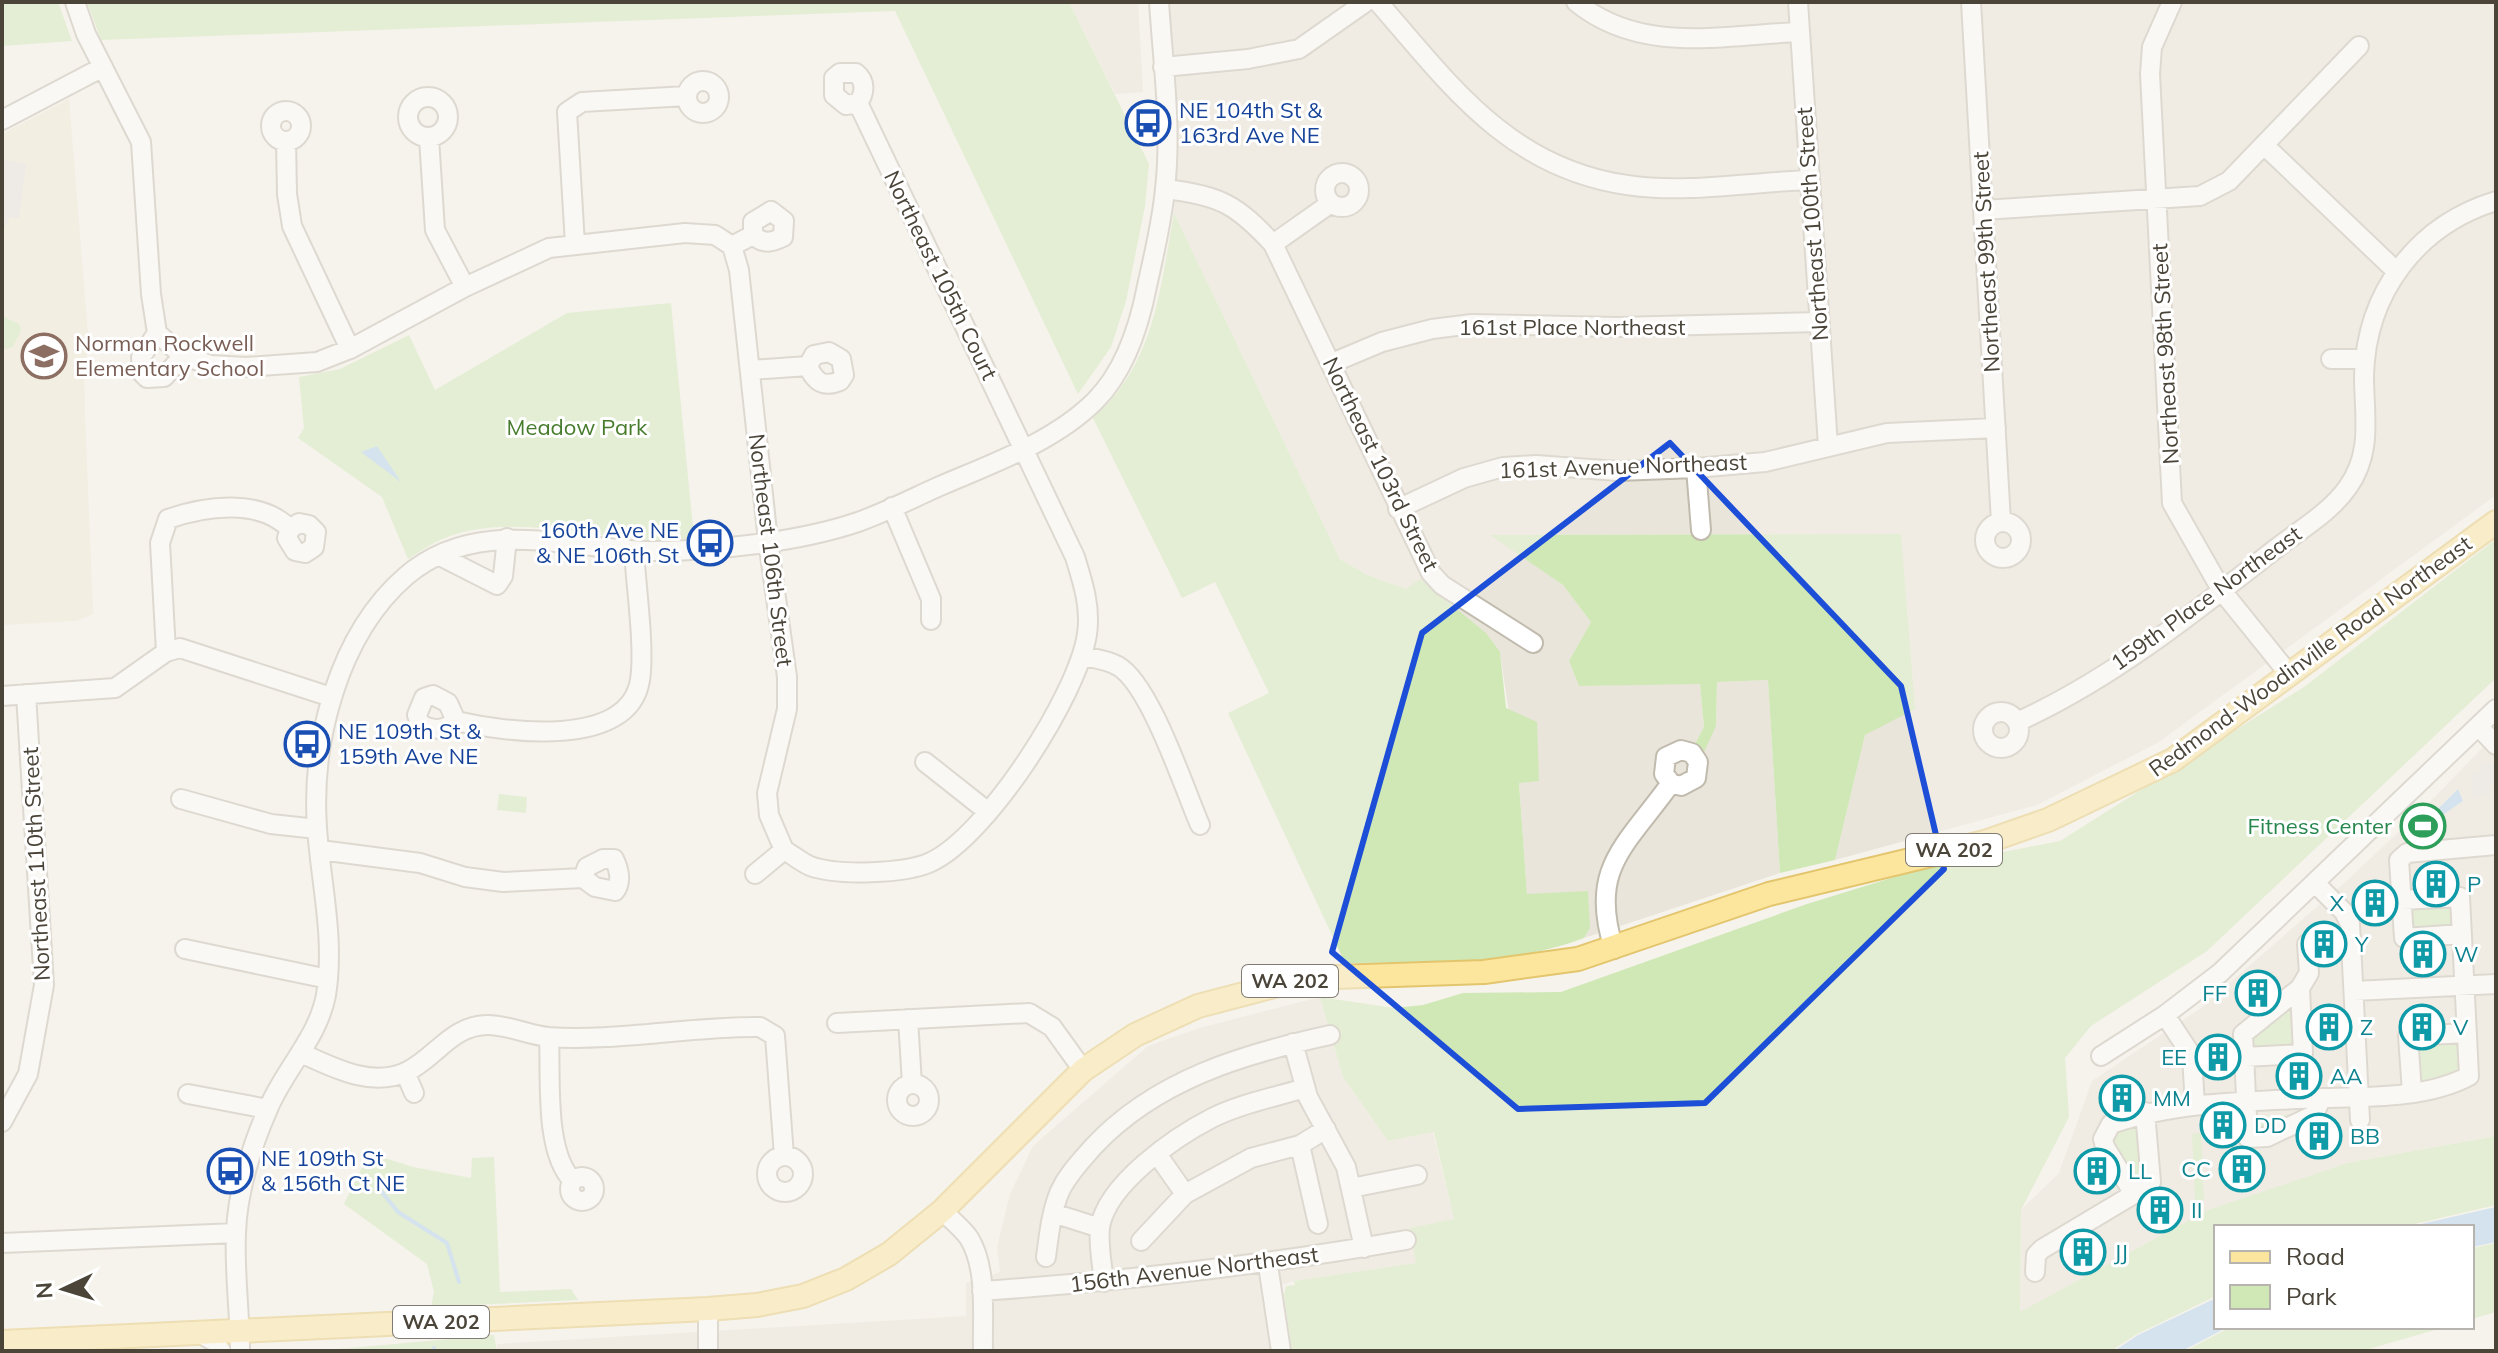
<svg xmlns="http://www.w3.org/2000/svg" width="2498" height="1353" viewBox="0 0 2498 1353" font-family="Mulish,sans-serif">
  <rect width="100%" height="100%" fill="#f5f3ec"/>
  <path fill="#e9e5da" d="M1069 2H1138L1143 92 1115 94Z
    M1164 2H2496V495L2159 742 2037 805 1835 860 1865 735 1906 613 1901 534 1492 535 1563 585 1591 622 1569 661 1579 686 1700 683 1704 727 1695 744 1716 726 1717 682 1768 680 1780 873 1584 938 1590 928 1587 910 1527 894 1519 782 1500 652 1406 589 1367 575 1340 559 1174 213Z
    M2496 734V1136L2347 1163 2020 1313 2021 1210 2059 1173 2092 1081 2201 1008 2342 885 2422 810Z
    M1320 997 1343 1077 1388 1141 1433 1132 1454 1219 1416 1263 1294 1281 1261 1292 1270 1351H497V1344L966 1316V1283L1000 1272 997 1247 1010 1194 1033 1146 1148 1046 1199 1028Z"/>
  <path fill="#eee8d6" d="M69 99 89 348 84 365 85 416 93 614 76 621 2 625V134Z"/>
  <path fill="#cfe8b6" d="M2 2H58L72 41 2 46Z
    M87 2H1069L1149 164 1145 206 1126 301 1111 347 1078 394 895 11 101 40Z
    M1174 213 1340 559 1367 575 1406 589 1420 579 1486 633 1500 652 1506 708 1537 722 1539 781 1519 783 1527 894 1588 891 1590 928 1584 938C1508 967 1426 962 1345 963L1228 713 1269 693 1215 582 1182 598 1093 418C1155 364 1160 289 1174 213Z
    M671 303 694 538C613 549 515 506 440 540 429 545 418 553 408 559L382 497 298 438 304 428 299 377 340 369 409 335 435 390 567 313Z
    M2 316 19 324 21 330 13 347 7 349 2 347Z
    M1901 534 1915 709 1865 735 1835 860 1780 873 1768 680 1717 682 1716 726 1704 752 1695 744 1704 727 1700 684 1579 686 1569 661 1591 622 1563 585 1490 535Z
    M2496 539V678L2207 951 2091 1026 2065 1058 2069 1117 2021 1210 2020 1312 2208 1210 2347 1163 2496 1136V1205L2402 1227H2216V1296L2137 1334 2111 1351H1292L1284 1295 1286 1286 1295 1285 1294 1281 1416 1263 1410 1228 1454 1219 1434 1132 1388 1141 1343 1077 1320 997 1394 1008 1423 1005 1463 993 1561 992 1807 904 1930 866 2060 841 2304 687Z
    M499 794 527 797 526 813 497 810Z
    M2450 906 2455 926 2412 930 2408 908Z
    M2289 1005 2292 1006 2296 1050 2251 1047 2250 1033Z
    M2415 1043H2458L2463 1072 2419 1086Z
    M2306 1114 2270 1132 2257 1130 2253 1121 2255 1116Z
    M2140 1122 2142 1176 2134 1180 2111 1144 2112 1130Z
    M2201 1133 2204 1200H2195L2192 1134Z
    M369 1153 413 1167 471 1178 472 1158 494 1157 500 1292 571 1289 578 1300 431 1307 434 1292 427 1264 344 1204Z
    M2496 1243V1312L2472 1319V1248Z
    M2231 1327H2445L2362 1351H2185Z
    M494 1335 497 1351H317Z"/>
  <path fill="#e5e3e0" d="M2 159 26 164 19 218 10 217 2 233Z
    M2495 763 2496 785 2490 786V795L2472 797 2471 773 2481 772 2480 764Z"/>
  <path fill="#aad0f0" d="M377 446 401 482 361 452Z
    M2458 789 2463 801 2441 816 2436 811Z
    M2496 1207V1242L2472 1247V1227H2408Z
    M2216 1298V1327H2228L2182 1351H2114L2138 1335Z"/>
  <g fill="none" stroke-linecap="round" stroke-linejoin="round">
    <path stroke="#aad0f0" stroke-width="4" d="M381 1191 398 1212 447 1243 459 1282
      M433 1351 434 1348"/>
    <g stroke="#c1bbae" stroke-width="22">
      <path id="minor" d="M75 2 86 34 141 142 151 294 157 333
        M1378 2C1450 85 1509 168 1627 185 1686 194 1750 182 1809 180
        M1576 2C1641 55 1722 35 1800 32
        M1798 2 1828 446
        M1971 2 2001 522
        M2172 2 2152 47 2150 74 2172 503 2222 591 2289 674
        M1163 67 1248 59 1299 49 1366 2
        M687 97a16 16 0 1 1 32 0a16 16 0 1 1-32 0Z
        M408 117a20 20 0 1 1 40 0a20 20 0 1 1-40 0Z
        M271 126a15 15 0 1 1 30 0a15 15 0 1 1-30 0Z
        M2 120 103 67
        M429 138 435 230 465 287
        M286 141 287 194 292 226 350 349
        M2264 145 2395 270
        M1325 190a17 17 0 1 1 34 0a17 17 0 1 1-34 0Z
        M1165 189C1220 195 1237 205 1273 244L1431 573 1442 585 1533 643
        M1983 210 2200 196 2229 181 2359 46
        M575 244 567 112 582 102 687 96
        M1273 244 1331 203
        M732 246 739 270 768 541 787 677V709L767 793 769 815 784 850
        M157 333 183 356 211 365 246 367 317 362 350 349 465 287 549 248 685 233 715 235 732 246 753 235C763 244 771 243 783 237L784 221 771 211 753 222V235
        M157 333 141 357 142 373 147 378 164 377 183 356
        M2331 359H2365
        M1332 363 1382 342 1432 329 1472 324 1617 327 1818 322
        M750 370 808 366C815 382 823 388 840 381L844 375 841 359 829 352 814 355 808 366
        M1696 468 1701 530
        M892 507 931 599V620
        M1398 509 1464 478 1503 467 1536 465 1618 471 1696 468 1765 462 1887 433 1996 428
        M1985 540a18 18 0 1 1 36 0a18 18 0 1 1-36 0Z
        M440 556 497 585 503 576 507 538
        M166 652 160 543 168 519C205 506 260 498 290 529L287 538 295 551 305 553 314 547 316 532 309 525 299 523 290 529
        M1082 656C1093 658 1108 660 1118 666 1150 684 1184 788 1200 825
        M2 696 115 688 166 652 180 648 331 697
        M1983 730a18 18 0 1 1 36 0a18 18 0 1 1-36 0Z
        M456 721 448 703 433 695 424 698 417 715 420 724C433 731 444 731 456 721 504 732 629 750 640 680 645 648 636 586 634 551
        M2017 722C2110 680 2194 613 2274 550 2298 531 2330 513 2348 487 2373 452 2364 415 2364 376 2366 293 2417 225 2496 201
        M2478 726 2496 745
        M925 762 987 811
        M181 799 271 824 317 829
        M320 850 420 863 465 877 503 882 583 878 595 887 615 891C622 882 619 869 614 859H603L587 867 583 878
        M784 850C793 855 801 862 810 866 837 876 905 874 931 862 987 836 1078 695 1087 634 1091 607 1083 583 1075 557L858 103C865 93 866 81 856 73H840L834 78V95L846 105 858 103
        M755 874 784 850
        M2316 884 2344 912 2350 924 2360 1120
        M2462 934 2404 938 2399 860 2407 853 2496 845
        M185 949 328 979
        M1614 949C1588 868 1626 846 1671 783L1681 786 1696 778 1698 762 1692 753 1681 750 1666 757 1664 774 1671 783
        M2300 988 2309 973 2307 944
        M2354 991 2496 984
        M2165 1015 2192 1056 2195 1106
        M908 1019 912 1084
        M837 1023 1029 1013 1052 1027 1083 1070
        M549 1037C551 1078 544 1152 573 1181
        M1293 1043 1308 1097 1346 1167 1364 1248
        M301 1053C332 1067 371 1088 406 1072 436 1058 451 1025 488 1025 508 1025 528 1035 548 1037 614 1042 692 1026 760 1027L775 1036 784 1156
        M2101 1056 2165 1015 2220 973 2496 709
        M2244 1057 2303 1054 2300 988 2243 1034 2248 1138 2267 1137 2314 1115 2321 1099
        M405 1072 414 1093
        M897 1100a16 16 0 1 1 32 0a16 16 0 1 1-32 0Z
        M2412 1092 2408 1036 2467 1033
        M188 1094 268 1109
        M2145 1112 2151 1182 2134 1194 2105 1147 2103 1139 2111 1124C2178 1101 2254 1101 2324 1098 2370 1097 2428 1098 2469 1076L2460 897 2402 900
        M2 1122 28 1074 44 985 26 694
        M1157 1154 1185 1194
        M767 1174a18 18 0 1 1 36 0a18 18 0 1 1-36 0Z
        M570 1189a12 12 0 1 1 24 0a12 12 0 1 1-24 0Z
        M1351 1188 1417 1175
        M942 1211C951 1219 962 1228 969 1238 988 1269 982 1316 983 1351
        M1053 1213 1100 1228
        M1318 1224 1300 1145 1326 1129
        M1141 1241 1185 1194 1251 1158 1300 1145
        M2 1243 236 1233
        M1046 1257C1049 1235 1051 1212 1060 1191 1068 1174 1081 1161 1093 1147 1155 1080 1243 1054 1330 1035
        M1268 1265 1281 1351
        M2035 1272 2036 1255 2042 1249 2134 1194
        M1104 1282C1102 1264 1098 1244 1100 1227 1107 1184 1175 1137 1212 1118 1240 1104 1275 1097 1305 1088
        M982 1291C1125 1281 1265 1265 1406 1240
        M708 1309V1351
        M197 1332 215 1342 221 1351
        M240 1351C240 1312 234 1272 236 1233 237 1193 252 1145 268 1109 284 1070 318 1038 326 995 335 938 321 885 317 828 311 742 338 635 406 576 479 514 569 550 653 551 716 551 799 542 858 522 886 512 913 498 940 486 991 464 1054 442 1095 401 1125 371 1139 327 1147 286 1154 254 1162 222 1165 189 1172 128 1163 64 1159 2"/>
    </g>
    <g stroke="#e3c56d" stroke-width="26">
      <path id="major" d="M2 1342 708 1309 757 1305 803 1296 846 1279 889 1254 942 1211 1083 1070 1135 1035 1198 1006 1305 978 1484 972 1578 959 1769 894 1985 842 2048 820 2173 760 2496 522"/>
    </g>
    <use href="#minor" stroke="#fff" stroke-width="18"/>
    <use href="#major" stroke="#fce69e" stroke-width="22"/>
  </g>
  <path d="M0 0H2498V1353H0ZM1670 443 1901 686 1944 869 1705 1103 1518 1109 1332 952 1422 633Z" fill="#f5f3ec" fill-opacity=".55" fill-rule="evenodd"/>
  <path fill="none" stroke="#1d4ed8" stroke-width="6" stroke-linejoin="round" d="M1670 443 1901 686 1944 869 1705 1103 1518 1109 1332 952 1422 633Z"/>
  <defs>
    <g id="bus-ring" transform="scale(2.3)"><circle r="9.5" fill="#fff" stroke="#1a4fb4" stroke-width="1.5"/><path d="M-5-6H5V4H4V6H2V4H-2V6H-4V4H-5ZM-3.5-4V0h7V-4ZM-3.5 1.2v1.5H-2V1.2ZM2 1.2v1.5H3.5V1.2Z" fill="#1a4fb4"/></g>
    <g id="school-ring" transform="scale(2.3)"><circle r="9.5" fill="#fff" stroke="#8d6e63" stroke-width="1.5"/><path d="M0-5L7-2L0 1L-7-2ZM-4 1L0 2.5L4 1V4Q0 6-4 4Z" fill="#8d6e63"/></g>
    <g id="stadium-ring" transform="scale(2.3)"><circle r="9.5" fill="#fff" stroke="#2e9e5b" stroke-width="1.5"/><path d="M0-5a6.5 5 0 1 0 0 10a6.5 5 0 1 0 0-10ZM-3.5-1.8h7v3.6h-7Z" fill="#2e9e5b"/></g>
    <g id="building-ring" transform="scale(2.3)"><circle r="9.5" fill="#fff" stroke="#0f9aa8" stroke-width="1.5"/><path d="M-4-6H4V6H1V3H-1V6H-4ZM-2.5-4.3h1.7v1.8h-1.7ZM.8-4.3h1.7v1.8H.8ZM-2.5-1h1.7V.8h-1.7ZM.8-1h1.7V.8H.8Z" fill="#0f9aa8"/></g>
  </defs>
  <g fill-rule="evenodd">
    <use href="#bus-ring" x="1148" y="123"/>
    <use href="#school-ring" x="44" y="356"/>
    <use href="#bus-ring" x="710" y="543"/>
    <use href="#bus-ring" x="307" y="744"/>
    <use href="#stadium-ring" x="2423" y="826"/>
    <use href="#building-ring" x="2436" y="884"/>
    <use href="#building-ring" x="2375" y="903"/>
    <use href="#building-ring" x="2324" y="944"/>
    <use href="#building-ring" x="2423" y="954"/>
    <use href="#building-ring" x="2258" y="993"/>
    <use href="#building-ring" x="2329" y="1027"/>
    <use href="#building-ring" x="2422" y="1027"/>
    <use href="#building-ring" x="2218" y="1057"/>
    <use href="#building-ring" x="2299" y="1076"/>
    <use href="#building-ring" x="2122" y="1098"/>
    <use href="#building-ring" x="2223" y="1125"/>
    <use href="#building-ring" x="2319" y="1136"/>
    <use href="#building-ring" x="2242" y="1169"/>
    <use href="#bus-ring" x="230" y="1171"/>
    <use href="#building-ring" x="2097" y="1171"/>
    <use href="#building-ring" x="2160" y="1210"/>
    <use href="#building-ring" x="2083" y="1252"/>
  </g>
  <g text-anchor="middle" stroke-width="6" stroke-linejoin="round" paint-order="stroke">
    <g fill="#fff" stroke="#807c74" stroke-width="2">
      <rect x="1906" y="834" width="96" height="32" rx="6"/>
      <rect x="1242" y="965" width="96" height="32" rx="6"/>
      <rect x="393" y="1306" width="96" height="32" rx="6"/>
    </g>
    <g font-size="20" font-weight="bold" fill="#4a4439">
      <text x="1954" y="857">WA 202</text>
      <text x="1290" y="988">WA 202</text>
      <text x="441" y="1329">WA 202</text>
    </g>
    <g font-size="22" fill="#164399" stroke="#fff" text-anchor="start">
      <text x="1179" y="118">NE 104th St &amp;<tspan x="1179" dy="25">163rd Ave NE</tspan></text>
      <text x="679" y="538" text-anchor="end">160th Ave NE<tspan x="679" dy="25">&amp; NE 106th St</tspan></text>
      <text x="338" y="739">NE 109th St &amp;<tspan x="338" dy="25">159th Ave NE</tspan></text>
      <text x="261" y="1166">NE 109th St<tspan x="261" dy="25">&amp; 156th Ct NE</tspan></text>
    </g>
    <g font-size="22" fill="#4a4439" stroke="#fff">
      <text transform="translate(1812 224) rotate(-94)" y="8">Northeast 100th Street</text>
      <text transform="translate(1986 262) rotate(-93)" y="8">Northeast 99th Street</text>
      <text transform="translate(941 275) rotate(64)" y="8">Northeast 105th Court</text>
      <text x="1572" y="335">161st Place Northeast</text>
      <text transform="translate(2165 354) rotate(-93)" y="8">Northeast 98th Street</text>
      <text transform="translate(1381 464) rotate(64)" y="8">Northeast 103rd Street</text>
      <text transform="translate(1623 466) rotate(-2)" y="8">161st Avenue Northeast</text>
      <text transform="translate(771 550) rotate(83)" y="8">Northeast 106th Street</text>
      <text transform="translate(2206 598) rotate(-36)" y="8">159th Place Northeast</text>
      <text transform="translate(2310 656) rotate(-36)" y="8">Redmond-Woodinville Road Northeast</text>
      <text transform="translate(36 864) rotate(-93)" y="8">Northeast 110th Street</text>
      <text transform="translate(1194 1269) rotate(-7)" y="8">156th Avenue Northeast</text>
    </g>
    <g font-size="22" fill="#785e54" stroke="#fff" text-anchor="start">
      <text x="75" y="351">Norman Rockwell<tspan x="75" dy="25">Elementary School</tspan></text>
    </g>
    <g font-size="22" fill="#477c2c" stroke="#fff">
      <text x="577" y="435">Meadow Park</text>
    </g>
    <g font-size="22" fill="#27864d" stroke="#fff" text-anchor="end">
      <text x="2392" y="834">Fitness Center</text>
    </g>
    <g font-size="22" fill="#0d838f" stroke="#fff" text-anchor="start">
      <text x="2467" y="892">P</text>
      <text x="2344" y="911" text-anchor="end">X</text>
      <text x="2355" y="952">Y</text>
      <text x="2454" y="962">W</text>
      <text x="2227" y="1001" text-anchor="end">FF</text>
      <text x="2360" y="1035">Z</text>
      <text x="2453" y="1035">V</text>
      <text x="2187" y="1065" text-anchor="end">EE</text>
      <text x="2330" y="1084">AA</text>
      <text x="2153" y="1106">MM</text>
      <text x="2254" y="1133">DD</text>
      <text x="2350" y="1144">BB</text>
      <text x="2211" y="1177" text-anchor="end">CC</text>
      <text x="2128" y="1179">LL</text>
      <text x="2191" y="1218">II</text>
      <text x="2114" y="1260">JJ</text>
    </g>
  </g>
  <rect width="2498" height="1353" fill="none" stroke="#4a4439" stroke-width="8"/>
  <rect x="2214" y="1225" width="260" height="104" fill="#ffffff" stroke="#b7b4b0" stroke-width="2"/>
  <rect x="2230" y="1251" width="40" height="12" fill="#fce69e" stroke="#b7b4b0" stroke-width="2"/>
  <text x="2286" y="1265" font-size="24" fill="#4a4439">Road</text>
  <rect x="2230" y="1285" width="40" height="24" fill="#cfe8b6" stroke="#b7b4b0" stroke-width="2"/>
  <text x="2286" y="1305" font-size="24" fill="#4a4439">Park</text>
  <g transform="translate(64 1289) rotate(266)" stroke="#ffffff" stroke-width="6" paint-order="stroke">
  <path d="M0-6L14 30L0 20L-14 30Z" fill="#4a4439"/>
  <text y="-12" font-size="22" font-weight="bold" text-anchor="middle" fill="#4a4439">N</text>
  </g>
</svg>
